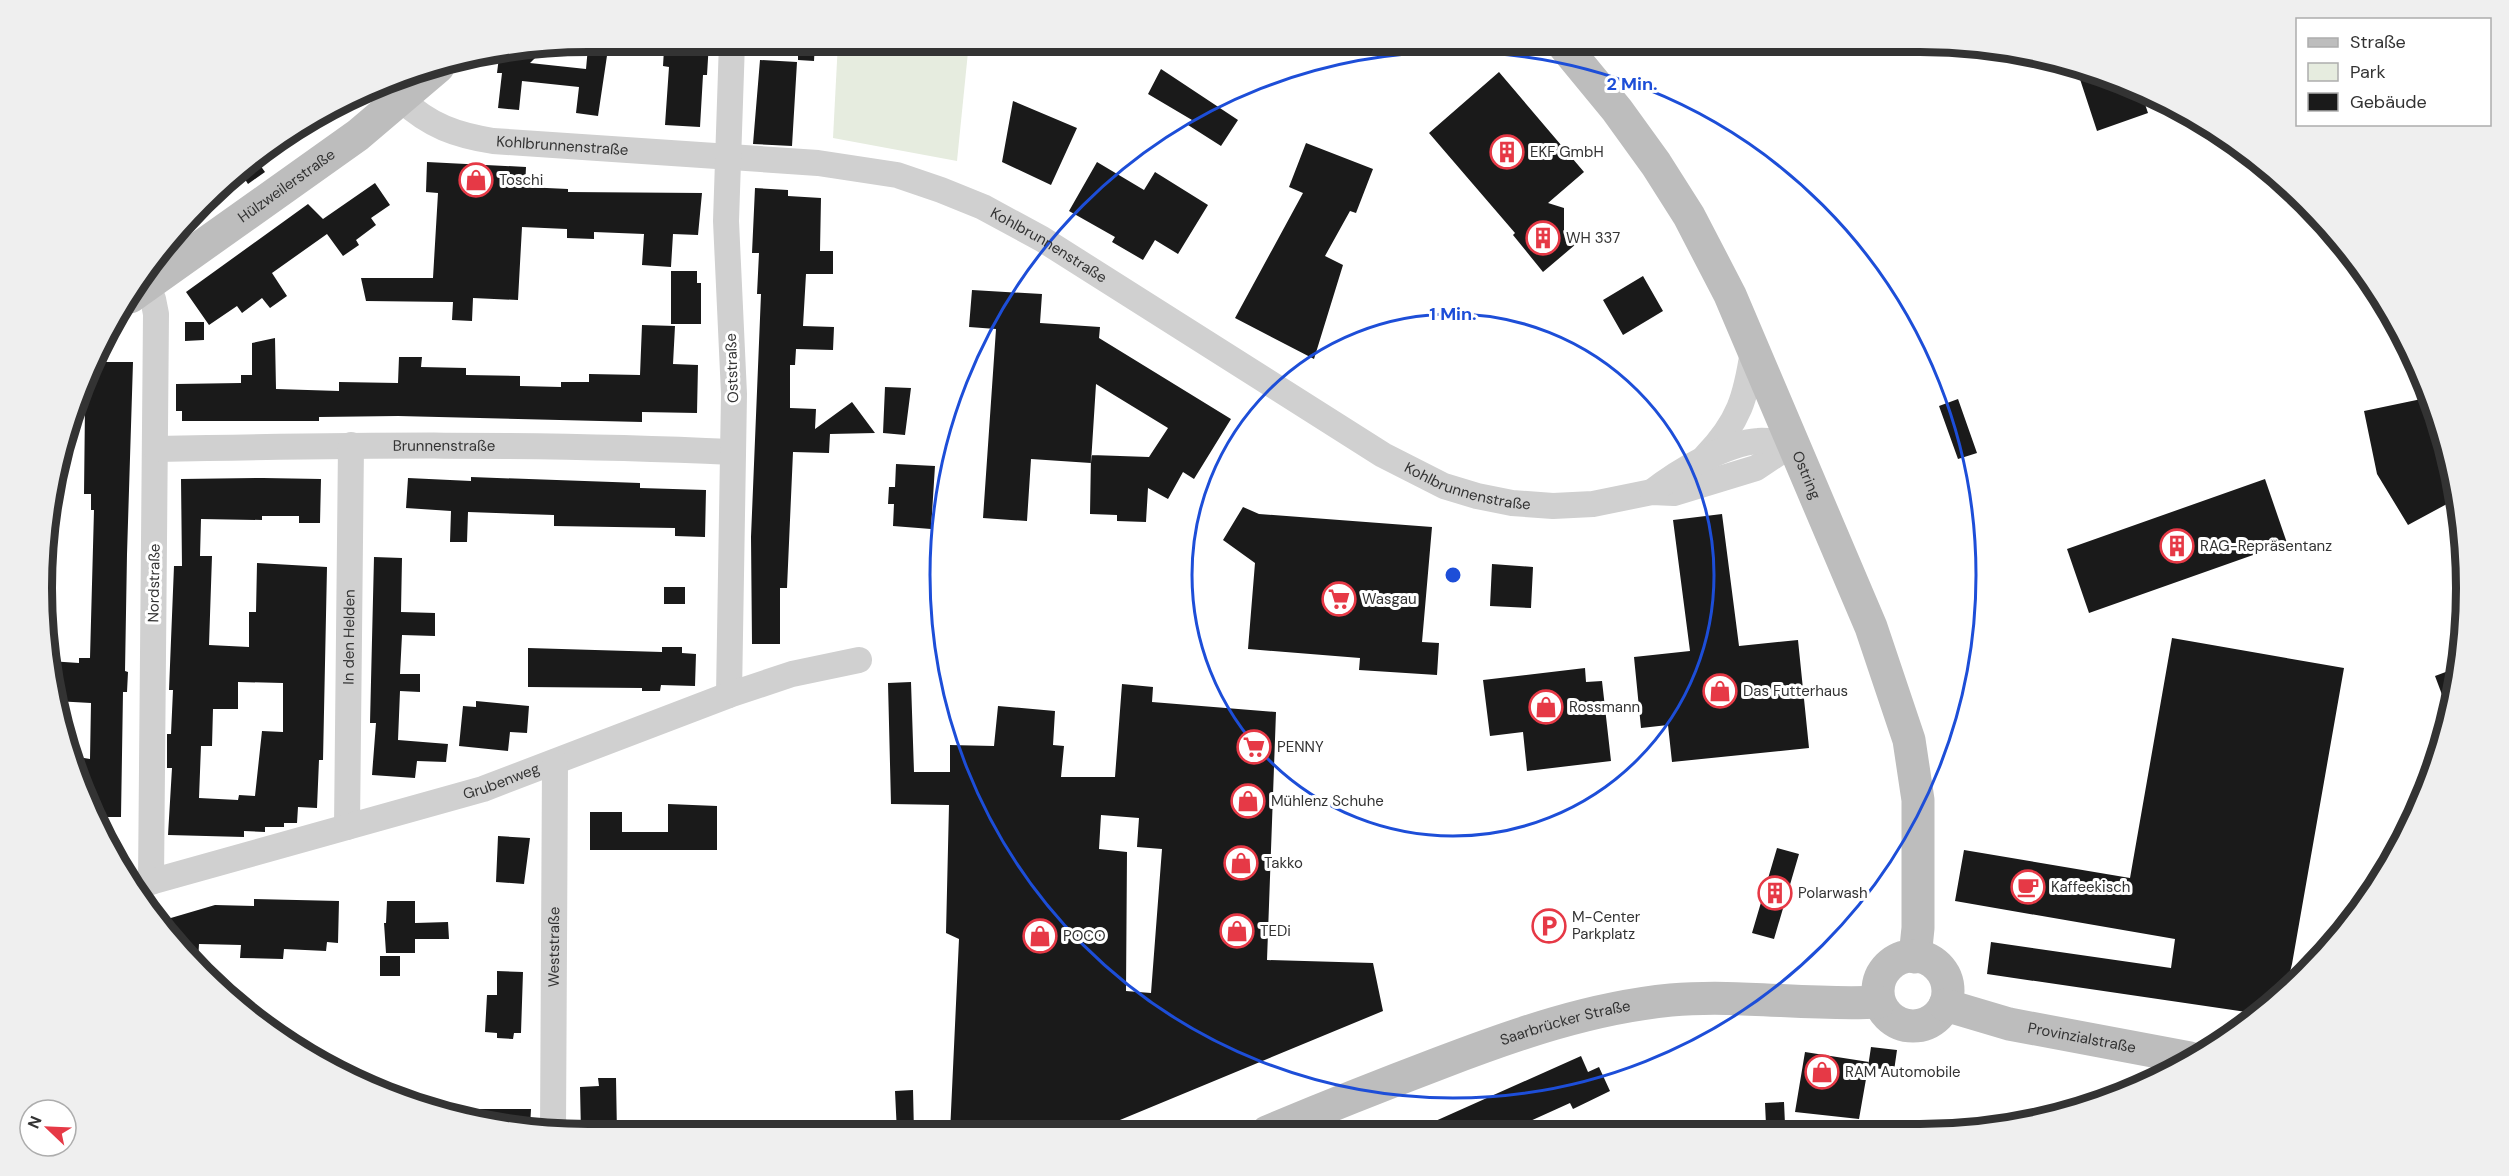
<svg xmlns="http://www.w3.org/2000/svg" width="2509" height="1176" viewBox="0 0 2509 1176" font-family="'DM Sans',sans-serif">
  <rect width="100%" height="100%" fill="#fff"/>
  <path fill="#e6ecdf" d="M838 42H969L957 161 833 138Z"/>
  <path fill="#1a1a1a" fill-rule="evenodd" d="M682 42H709L707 75H703L700 127 665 125 669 67 663 66 664 49 682 50Z
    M798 43H815L814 61 798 60Z
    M588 47 608 49 598 116 576 113 579 87 522 81 519 110 498 108 502 73H497L499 57 544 49 530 63 586 69Z
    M760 60 797 62 792 146 753 144Z
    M2076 67 2140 89 2148 113 2097 131Z
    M1161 69 1238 120 1221 146 1188 125 1192 120 1148 94Z
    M1499 72 1584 172 1548 203 1564 208V230L1576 244 1543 272 1513 235 1515 233 1429 133Z
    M1013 101 1077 128 1051 185 1002 162Z
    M1306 143 1373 169 1356 213 1350 211 1325 256 1343 265 1314 359 1235 318 1303 193 1289 187Z
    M255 158 265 172 248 184 239 170Z
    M427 162 526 167 525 187 568 189V192L702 193 698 235 673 234 671 267 642 265 644 234 594 232V239L567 238V229L522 227 518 300 473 298 472 321 452 320 453 302 366 301 361 278H433L438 193 426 192Z
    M1097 162 1144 190 1155 172 1208 205 1178 254 1155 240 1143 260 1112 242 1115 237 1069 211Z
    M375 183 390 205 371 218 376 225 356 240 359 245 343 256 327 234 272 273 287 296 270 308 262 298 242 313 237 306 209 325 186 292 308 204 323 219Z
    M755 188 788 190V196L821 198 820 251H833V274H806L803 326 834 327 833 350 796 349 795 365H790V408L816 409 815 429 852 402 875 433 830 434 829 453 793 452 787 588H780V644H752L751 537 761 294H757L759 253H752Z
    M671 271H697V283H701V324H671Z
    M1643 276 1663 311 1623 335 1603 300Z
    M972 290 1042 294 1040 323 1100 327 1099 338 1231 419 1194 479 1183 472 1168 499 1148 488 1146 522 1117 521V515L1090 514 1091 455 1149 457 1168 428 1096 384 1091 463 1031 459 1027 521 983 518 996 329 969 327Z
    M185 322H204V340L185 341Z
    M642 325 675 326 673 364 698 365 697 413 642 412V422L398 416 319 417V421H182V411H176V384L241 383V375H252V343L275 338 276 389 339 391V382L398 383 399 357H422L421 367 466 368V375L520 376V386L561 387V382H589V374L640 375Z
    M98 362H133L127 554 125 671 128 672 127 692H123L121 817H99L84 778V758L90 759 91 703 55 701 49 661 79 663V658H90L94 510H91V494H84L85 406H81Z
    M885 387 911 388 905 435 883 433Z
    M2431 397 2456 481 2458 498 2408 525 2377 474 2364 411Z
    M1958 399 1977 453 1958 459 1939 406Z
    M896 464 935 466 931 529 893 526 894 504H888L889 487H895Z
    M471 477 640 483V488L706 490 705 537 675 536V528L554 526V515L468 512 467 542H450L451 511 406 508 408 478 471 481Z
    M263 478 321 479 320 523H299V516H262V520L201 519 200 556H212L209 645 249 647V612H256L257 563 327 567 323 760H319L317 808 298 807 297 823H284V827H265V832L244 831V837L168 835 172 768H167V734H171L173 690H169L174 566H182L181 479ZM238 682 283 683V732L262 731 255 796 239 795 238 800 199 798 201 746H212L213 709H238Z
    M2265 479 2287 543 2089 613 2067 549Z
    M1243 507 1259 514 1432 527 1422 642 1439 643 1437 675 1359 670 1360 658 1248 649 1255 563 1223 540Z
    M1722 514 1739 646 1798 640 1809 748 1672 762 1668 725 1641 728 1634 657 1690 651 1673 520Z
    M374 557 402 558 401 612 435 613V636L402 635 400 674H420V692L400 691 398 740 448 744 446 762 417 761 415 778 372 775 376 723H370Z
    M1492 564 1533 567 1531 608 1490 606Z
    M664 587H685V604H664Z
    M2172 638 2344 668 2292 964 2286 988 2260 1014 1987 974 1991 942 2171 968 2175 939 1955 901 1964 850 2130 878Z
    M662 647H682V653L696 654 695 686 661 685 660 691H642V688L528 687V648L662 652Z
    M2459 667 2457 694 2450 716 2435 676Z
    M1585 668 1586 682 1602 681 1611 761 1527 771 1523 732 1490 736 1483 680Z
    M911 682 914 772H950V745L994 746 998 706 1055 711 1053 745 1064 746 1061 777H1115L1122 684 1153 687 1152 702 1276 712 1267 960 1373 963 1383 1011 1091 1132 950 1133 959 939 946 933 949 805 891 804 888 683ZM1101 815 1139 818 1137 847 1162 849 1151 993 1126 991 1127 852 1099 849Z
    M476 701 529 706 527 733 510 732 508 751 459 746 463 706 476 707Z
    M668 804 717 806V850H590V812H622V832H668Z
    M498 836 530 838 524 884 496 882Z
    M1777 848 1799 854 1774 939 1752 933Z
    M254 899 339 901 338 943 327 942 326 951 284 949 283 959 240 958 241 945 199 944 198 962 164 920 215 905 254 906Z
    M387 901H415V923L448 922 449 939H415V953H386L384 923H386Z
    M380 956H400V976H380Z
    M497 971 523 972 521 1033H514L513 1039 497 1038V1033L485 1032 487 995H497Z
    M1871 1047 1897 1050 1894 1071 1868 1067Z
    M1805 1052 1869 1062 1859 1119 1795 1112Z
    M1581 1056 1588 1072 1599 1067 1610 1091 1573 1109 1570 1103 1528 1122 1532 1131H1413Z
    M598 1078H616L617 1134 581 1133 580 1087 599 1086Z
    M913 1090 914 1133H897L895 1091Z
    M1784 1102 1785 1124 1766 1125 1765 1103Z
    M461 1109H531L530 1128 481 1123 460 1117Z"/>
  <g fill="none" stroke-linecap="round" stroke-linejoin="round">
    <g stroke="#d0d0d0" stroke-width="26">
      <path id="s1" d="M402 100C430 126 456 135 493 141L818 163 897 175 941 190 983 207 1042 239 1383 455 1444 486 1477 496 1512 503 1553 506 1593 504 1652 492 1674 493 1756 468 1792 444"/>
      <path d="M145 286 153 299 156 314 151 882"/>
      <path id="s2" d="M156 449C348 445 540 443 732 452"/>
      <path d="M1706 456C1739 422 1746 397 1753 351"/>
      <path d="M1652 492C1677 472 1726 443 1758 441 1769 440 1781 443 1792 444"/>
      <path d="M729 695 734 394 726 221 732 42"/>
      <path id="s3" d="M347 827 351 445"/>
      <path id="s4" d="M136 886 483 789 729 695 792 674 859 660"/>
      <path id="s5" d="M553 1131 555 763"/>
    </g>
    <g stroke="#bdbdbd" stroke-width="33">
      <path id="s6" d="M1561 42 1617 110 1656 164 1689 216 1730 295 1871 627 1909 740 1918 800V928L1915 957"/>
      <path id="s7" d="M130 297 358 135 438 67"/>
      <circle cx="1913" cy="991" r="35"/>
      <path id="s8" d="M1945 1005 2009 1024 2190 1058"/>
      <path id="s9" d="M1267 1132C1324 1108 1382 1085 1440 1063 1516 1034 1590 1008 1671 1000 1741 994 1810 1006 1879 1002"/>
    </g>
  </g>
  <g fill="none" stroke="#1d4ed8" stroke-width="3">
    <circle cx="1453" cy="575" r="261"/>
    <circle cx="1453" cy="575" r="523"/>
  </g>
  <defs>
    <g id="building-ring" transform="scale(1.725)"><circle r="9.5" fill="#fff" stroke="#e63946" stroke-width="1.5"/><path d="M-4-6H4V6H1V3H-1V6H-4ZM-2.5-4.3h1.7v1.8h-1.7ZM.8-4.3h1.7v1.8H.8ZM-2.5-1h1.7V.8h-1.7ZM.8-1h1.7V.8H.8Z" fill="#e63946"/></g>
    <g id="shop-ring" transform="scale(1.725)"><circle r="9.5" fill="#fff" stroke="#e63946" stroke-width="1.5"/><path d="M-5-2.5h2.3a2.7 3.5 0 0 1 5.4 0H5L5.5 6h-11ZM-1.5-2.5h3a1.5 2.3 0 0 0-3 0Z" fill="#e63946"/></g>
    <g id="supermarket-ring" transform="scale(1.725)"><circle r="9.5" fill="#fff" stroke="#e63946" stroke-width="1.5"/><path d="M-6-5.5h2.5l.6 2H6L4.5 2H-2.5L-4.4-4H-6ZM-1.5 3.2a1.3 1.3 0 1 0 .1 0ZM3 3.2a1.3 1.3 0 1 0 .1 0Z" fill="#e63946"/></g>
    <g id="cafe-ring" transform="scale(1.725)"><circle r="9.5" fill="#fff" stroke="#e63946" stroke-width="1.5"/><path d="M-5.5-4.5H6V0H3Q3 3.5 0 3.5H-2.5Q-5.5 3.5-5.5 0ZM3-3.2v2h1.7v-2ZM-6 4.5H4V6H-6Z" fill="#e63946"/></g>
    <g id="parking-ring" transform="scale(1.725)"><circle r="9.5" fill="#fff" stroke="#e63946" stroke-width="1.5"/><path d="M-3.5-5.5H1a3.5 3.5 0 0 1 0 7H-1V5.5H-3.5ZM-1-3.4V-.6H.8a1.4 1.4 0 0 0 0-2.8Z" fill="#e63946"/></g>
  </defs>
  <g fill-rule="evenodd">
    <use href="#building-ring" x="1507" y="152"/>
    <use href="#shop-ring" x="476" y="180"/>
    <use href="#building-ring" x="1543" y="238"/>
    <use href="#building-ring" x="2177" y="546"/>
    <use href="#supermarket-ring" x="1339" y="599"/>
    <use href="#shop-ring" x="1720" y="691"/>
    <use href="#shop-ring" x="1546" y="707"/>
    <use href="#supermarket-ring" x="1254" y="747"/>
    <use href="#shop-ring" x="1248" y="801"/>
    <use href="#shop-ring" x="1241" y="863"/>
    <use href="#cafe-ring" x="2028" y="887"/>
    <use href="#building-ring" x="1775" y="893"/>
    <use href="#parking-ring" x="1549" y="926"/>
    <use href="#shop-ring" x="1237" y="931"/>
    <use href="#shop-ring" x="1040" y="936"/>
    <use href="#shop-ring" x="1822" y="1072"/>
  </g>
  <g text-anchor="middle" stroke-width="6" stroke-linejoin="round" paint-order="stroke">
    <g font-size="15" fill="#333" stroke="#fff">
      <text dy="5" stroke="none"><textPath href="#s1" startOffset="171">Kohlbrunnenstraße</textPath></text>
      <text dy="5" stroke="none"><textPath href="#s7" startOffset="192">Hülzweilerstraße</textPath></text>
      <text dy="5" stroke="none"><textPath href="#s1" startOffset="675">Kohlbrunnenstraße</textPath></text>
      <text transform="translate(732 368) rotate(-92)" y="5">Oststraße</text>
      <text dy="5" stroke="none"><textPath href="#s2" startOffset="288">Brunnenstraße</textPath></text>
      <text dy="5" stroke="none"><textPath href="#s6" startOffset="501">Ostring</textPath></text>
      <text dy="5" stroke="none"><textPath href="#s1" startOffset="1161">Kohlbrunnenstraße</textPath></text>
      <text transform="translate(154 583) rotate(-89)" y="5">Nordstraße</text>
      <text dy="5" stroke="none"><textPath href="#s3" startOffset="190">In den Helden</textPath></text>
      <text dy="5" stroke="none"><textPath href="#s4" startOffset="380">Grubenweg</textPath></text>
      <text dy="5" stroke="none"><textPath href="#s5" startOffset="184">Weststraße</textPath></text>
      <text dy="5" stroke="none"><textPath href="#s9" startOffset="318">Saarbrücker Straße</textPath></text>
      <text dy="5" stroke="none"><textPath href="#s8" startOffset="141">Provinzialstraße</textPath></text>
    </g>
    <g font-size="15" fill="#333" stroke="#fff" text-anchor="start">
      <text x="1530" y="157">EKF GmbH</text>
      <text x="499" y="185">Toschi</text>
      <text x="1566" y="243">WH 337</text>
      <text x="2200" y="551">RAG-Repräsentanz</text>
      <text x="1362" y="604">Wasgau</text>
      <text x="1743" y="696">Das Futterhaus</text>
      <text x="1569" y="712">Rossmann</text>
      <text x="1277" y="752">PENNY</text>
      <text x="1271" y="806">Mühlenz Schuhe</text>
      <text x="1264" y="868">Takko</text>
      <text x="2051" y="892">Kaffeekisch</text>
      <text x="1798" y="898">Polarwash</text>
      <text x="1572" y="922">M-Center<tspan x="1572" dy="17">Parkplatz</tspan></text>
      <text x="1260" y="936">TEDi</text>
      <text x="1063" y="941">POCO</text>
      <text x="1845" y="1077">RAM Automobile</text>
    </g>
  </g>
  <path d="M0 0H2509V1176H0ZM588 52H1920A536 536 0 0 1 2456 588V588A536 536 0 0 1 1920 1124H588A536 536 0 0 1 52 588V588A536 536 0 0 1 588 52Z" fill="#efefef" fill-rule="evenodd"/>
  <path fill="none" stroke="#333" stroke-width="8" d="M588 52H1920A536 536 0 0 1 2456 588V588A536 536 0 0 1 1920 1124H588A536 536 0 0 1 52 588V588A536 536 0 0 1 588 52Z"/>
  <circle cx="1453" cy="575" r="9" fill="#1d4ed8" stroke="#fff" stroke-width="3"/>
  <g font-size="18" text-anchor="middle" font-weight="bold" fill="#1d4ed8" stroke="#fff" stroke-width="6" stroke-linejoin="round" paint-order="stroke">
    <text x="1632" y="90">2 Min.</text>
    <text x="1453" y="320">1 Min.</text>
  </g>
  <rect x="2296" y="18" width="195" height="108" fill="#ffffff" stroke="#adadad" stroke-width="1.5"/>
  <rect x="2308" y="38" width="30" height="9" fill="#bdbdbd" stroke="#adadad" stroke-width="1.5"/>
  <text x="2350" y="48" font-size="18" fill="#333333">Straße</text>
  <rect x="2308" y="63" width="30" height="18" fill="#e6ecdf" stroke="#adadad" stroke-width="1.5"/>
  <text x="2350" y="78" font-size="18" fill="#333333">Park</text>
  <rect x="2308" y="93" width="30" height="18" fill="#1a1a1a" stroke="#adadad" stroke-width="1.5"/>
  <text x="2350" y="108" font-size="18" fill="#333333">Gebäude</text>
  <g transform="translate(48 1128) rotate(293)"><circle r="28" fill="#ffffff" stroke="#adadad" stroke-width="1.5"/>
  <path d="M0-4.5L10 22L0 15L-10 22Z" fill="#e63946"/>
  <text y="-9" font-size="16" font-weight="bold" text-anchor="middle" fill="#333333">N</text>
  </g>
</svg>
